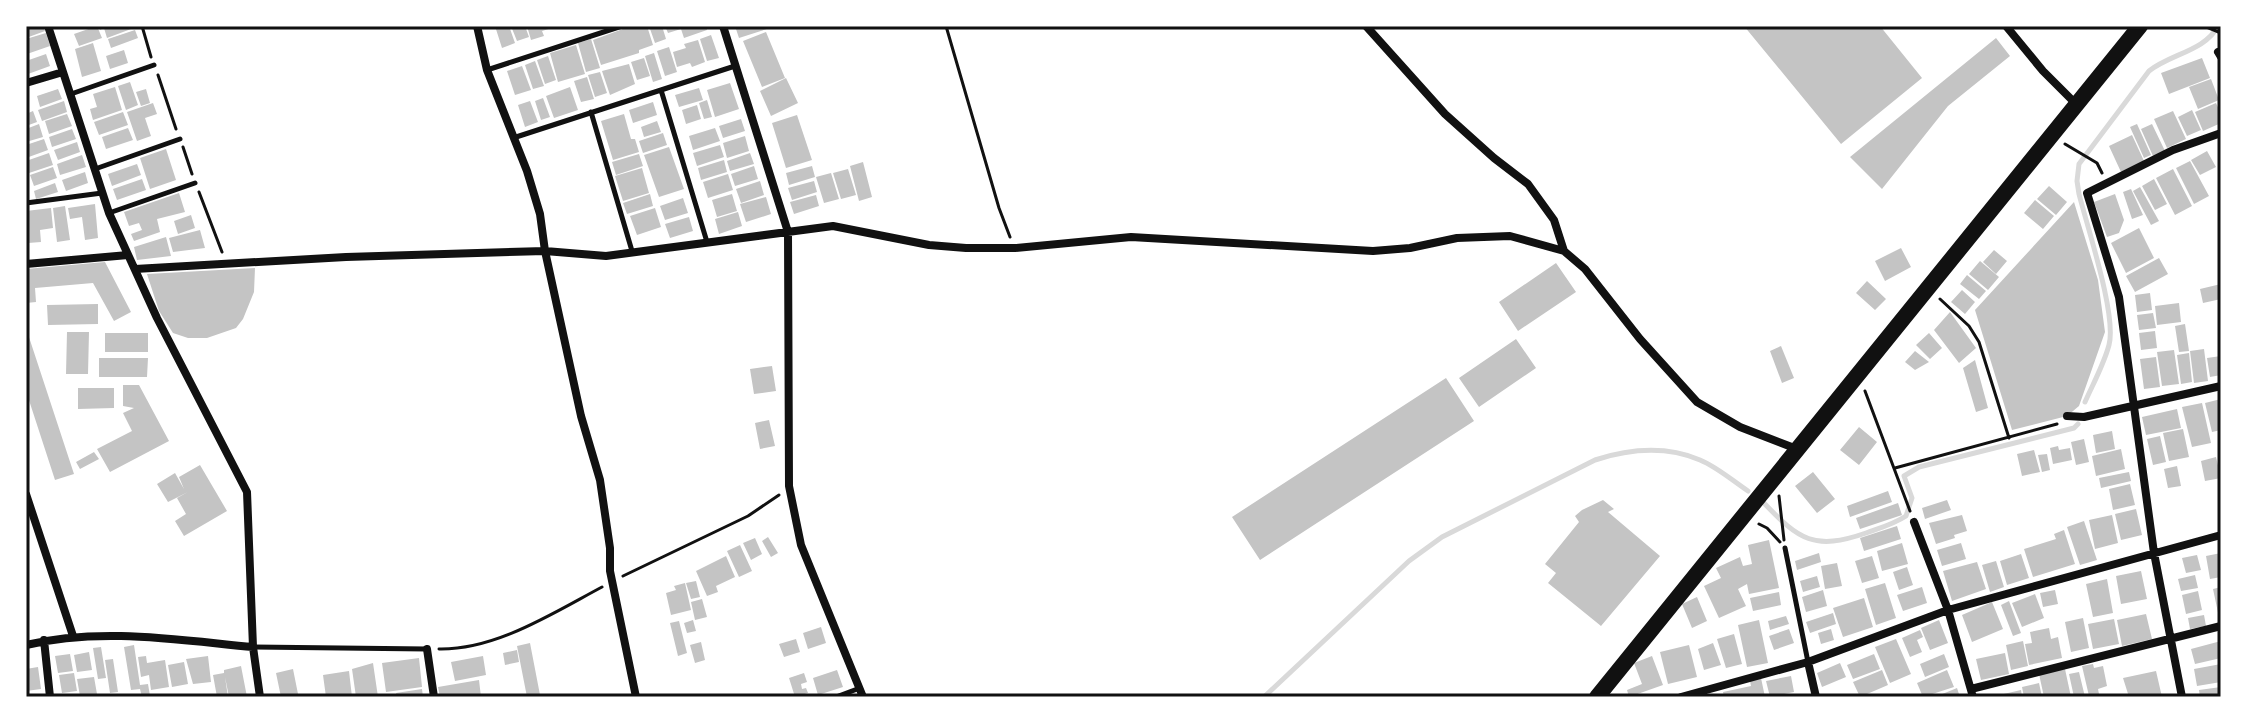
<svg xmlns="http://www.w3.org/2000/svg" width="2247" height="723" viewBox="0 0 2247 723" font-family="'Open Sans',sans-serif">
  <rect width="100%" height="100%" fill="#fff"/>
  <g fill="none" stroke-linecap="round" stroke-linejoin="round">
    <path stroke="#d9d9d9" stroke-width="5" d="M2085 402C2093 384 2104 364 2109 345 2117 316 2087 226 2079 194L2077 181 2079 164 2149 71C2170 54 2205 51 2218 26
      M1763 502C1799 540 1814 551 1866 533 1880 528 1894 524 1906 516L1912 498 1904 476 1919 467 2074 428 2078 424
      M1264 697 1409 561 1442 537 1595 460C1629 449 1667 446 1700 460 1717 467 1733 481 1748 491"/>
  </g>
  <path fill="#c4c4c4" d="M26 26H43L45 31 26 38Z
    M97 26 102 38 79 46 74 34Z
    M99 26 109 28 139 26 107 38 104 28 100 30Z
    M495 26H509L515 43 502 48Z
    M511 26H525L529 37 517 41Z
    M527 26H555V27L542 31 544 36 531 40Z
    M647 26 653 45 639 50V53L601 65 593 40 631 26Z
    M649 26H662L666 39 655 43Z
    M665 26H706L707 30 684 38 681 29 668 33Z
    M735 26H769L770 28 739 38Z
    M1744 26H1880L1922 78 1841 144Z
    M135 30 138 38 111 48 108 39Z
    M766 32 785 78 762 87 743 41Z
    M46 33 50 46 27 54 26 39Z
    M711 35 719 58 707 61 700 39Z
    M1996 38 2010 56 1948 106 1882 189 1850 157Z
    M591 39 600 68 586 72 578 43Z
    M698 40 705 62 692 67 690 63 677 67 673 52 686 48 684 44Z
    M93 43 101 71 82 77 75 49Z
    M576 45 585 74 558 82 550 53Z
    M669 47 677 72 665 76 657 51Z
    M124 50 128 63 110 69 106 56Z
    M654 53 662 79 653 82 645 56Z
    M46 54 50 66 28 74 26 61Z
    M548 56 556 80 545 84 537 60Z
    M644 58 650 76 637 80 631 62Z
    M2202 58 2210 78 2169 94 2161 73Z
    M535 61 544 86 533 89 525 65Z
    M629 64 635 84 610 95 602 71Z
    M522 66 531 90 515 95 507 71Z
    M600 72 607 93 595 97 588 75Z
    M587 77 594 99 581 102 574 81Z
    M786 78 798 103 771 116 760 91Z
    M2211 79 2219 100 2198 109 2189 87Z
    M130 82 138 105 126 110 118 86Z
    M730 83 739 109 715 117 707 90Z
    M115 87 122 110 93 120 90 109 97 107 93 94Z
    M570 87 578 110 554 118 546 96Z
    M699 88 703 100 679 107 675 95Z
    M58 89 62 99 40 107 37 96Z
    M146 89 150 103 141 106 136 92Z
    M543 98 550 117 541 120 535 101Z
    M707 100 712 117 704 119 699 103Z
    M64 101 67 112 42 121 38 110Z
    M530 101 538 122 525 127 518 105Z
    M653 102 657 115 633 123 629 110Z
    M153 103 157 114 145 118 151 136 137 141 127 112Z
    M2216 103 2221 114V123L2203 131 2195 112Z
    M697 105 701 119 686 124 682 110Z
    M2192 110 2201 130 2187 136 2178 117Z
    M33 111 37 122 26 126V114Z
    M2173 111 2186 139 2167 148 2154 119Z
    M123 112 128 125 99 135 94 122Z
    M67 114 72 126 49 134 45 121Z
    M624 114 631 139H635L639 152 613 160 601 121Z
    M797 115 812 160 786 168 772 123Z
    M741 119 745 131 723 138 719 126Z
    M657 121 661 132 644 137 641 127Z
    M39 124 43 137 26 142V129Z
    M2137 124 2151 155 2144 158 2130 127Z
    M2152 124 2165 151 2153 156 2141 129Z
    M128 128 133 140 106 149 102 137Z
    M715 128 720 141 693 150 689 136Z
    M72 129 76 139 52 147 49 137Z
    M663 133 667 145 643 153 639 141Z
    M2132 135 2144 161 2121 172 2109 146Z
    M745 136 749 151 727 158 723 143Z
    M44 139 48 150 26 158V145Z
    M77 142 80 152 58 160 54 150Z
    M720 145 724 157 697 166 693 153Z
    M669 147 684 189 659 197 644 155Z
    M166 149 176 180 150 189 140 158Z
    M2207 151 2216 167 2200 175 2191 160Z
    M49 153 53 165 29 173 26 161Z
    M750 153 754 164 730 171 727 161Z
    M639 154 643 166 616 175 612 162Z
    M82 155 86 167 60 175 57 164Z
    M724 160 727 172 701 180 698 168Z
    M2190 161 2209 196 2194 204 2176 168Z
    M863 162 872 197 859 201 850 166Z
    M137 164 141 175 112 186 108 174Z
    M754 166 758 179 735 186 731 174Z
    M812 166 815 177 789 185 786 173Z
    M53 167 57 178 34 186 30 175Z
    M642 168 649 193 623 201 615 176Z
    M848 169 856 195 841 199 833 173Z
    M2173 169 2192 206 2175 215 2156 178Z
    M85 172 88 183 66 191 62 180Z
    M831 173 839 199 824 203 816 177Z
    M728 174 733 190 708 198 703 182Z
    M142 179 146 190 117 200 113 189Z
    M2154 179 2167 204 2155 210 2142 186Z
    M760 181 764 195 741 203 736 189Z
    M814 181 817 192 792 200 788 188Z
    M55 183 58 192 36 199 34 191Z
    M2049 186 2067 202 2056 215 2037 199Z
    M2140 187 2159 221 2151 225 2133 191Z
    M2131 189 2143 215 2132 219 2123 192Z
    M179 193 185 212 157 219 160 232 134 241 131 234 142 230 139 223 129 226 124 212Z
    M650 194 653 206 627 214 623 203Z
    M732 194 737 211 717 217 712 200Z
    M2115 194 2124 220 2119 233 2107 237 2094 202Z
    M816 195 819 206 794 214 790 202Z
    M766 197 771 214 746 222 740 204Z
    M683 198 688 213 665 220 660 206Z
    M2035 200 2054 216 2043 229 2024 213Z
    M2074 202 2098 280 2105 332 2079 406 2067 416 2012 430 1975 310Z
    M95 204 98 238 85 240 82 217 70 219 68 208Z
    M65 206 70 240 57 242 53 208Z
    M51 208 53 228 40 230 41 242 28 243 26 211Z
    M655 208 661 227 637 235 630 216Z
    M738 212 742 226 719 234 715 219Z
    M191 215 195 228 178 234 174 221Z
    M689 217 693 231 670 238 665 224Z
    M2139 228 2154 258 2126 273 2111 243Z
    M200 230 205 248 173 252 169 238Z
    M166 237 171 256 137 260 134 247Z
    M1901 248 1911 267 1885 281 1875 261Z
    M1994 250 2007 261 1996 274 1983 262Z
    M2159 258 2168 274 2135 292 2126 276Z
    M1980 261 1999 277 1988 290 1969 274Z
    M105 262 131 312 114 321 93 283 35 288 36 302 26 303V269Z
    M1556 263 1576 292 1518 331 1499 302Z
    M255 268 254 292 243 319 236 328 207 338H188L173 333 159 311 147 274Z
    M1967 275 1986 291 1979 299 1960 284Z
    M1867 281 1886 299 1875 310 1856 293Z
    M2221 284V299L2203 303 2200 289Z
    M1962 290 1975 302 1965 314 1951 302Z
    M2150 293 2152 310 2137 312 2135 295Z
    M2179 303 2181 322 2157 325 2155 306Z
    M98 304V324L48 325 47 305Z
    M1950 312 1976 348 1959 363 1934 330Z
    M2153 313 2156 328 2139 330 2137 315Z
    M2185 324 2189 351 2179 352 2175 326Z
    M26 328 74 474 55 480 26 391Z
    M2155 331 2157 348 2141 350 2139 333Z
    M67 332H89L88 374H66Z
    M105 333H148V352H105Z
    M1929 333 1942 348 1930 359 1916 345Z
    M1516 339 1536 368 1479 407 1459 378Z
    M1781 346 1794 378 1782 383 1770 351Z
    M2204 349 2208 381 2194 383 2190 351Z
    M2174 350 2179 384 2162 386 2157 352Z
    M1915 351 1929 362 1915 370 1905 362Z
    M2189 353 2192 382 2181 384 2177 355Z
    M2221 356V375L2210 377 2207 358Z
    M2156 357 2160 387 2144 389 2140 359Z
    M99 358H148L147 377H99Z
    M1975 360 1988 408 1976 412 1963 368Z
    M772 366 776 391 754 394 750 369Z
    M1446 378 1474 421 1260 560 1232 517Z
    M123 385H139L169 441 110 472 97 449 132 431 123 413 134 408 123 406Z
    M78 388H114V408L78 409Z
    M2221 399V430L2212 432 2205 403Z
    M2202 403 2211 443 2192 447 2182 407Z
    M2177 409 2181 428 2146 435 2142 417Z
    M769 420 775 446 760 449 755 423Z
    M1859 427 1877 442 1859 465 1840 450Z
    M2183 429 2189 457 2169 461 2163 433Z
    M2112 431 2115 449 2096 453 2093 435Z
    M2160 436 2166 462 2153 465 2147 439Z
    M2084 439 2089 462 2076 465 2071 442Z
    M2058 446 2059 450 2070 448 2072 460 2053 464 2050 448Z
    M2121 449 2125 469 2096 476 2092 456Z
    M2034 450 2040 472 2022 476 2017 454Z
    M94 452 99 459 80 469 76 462Z
    M2047 454 2050 470 2042 472 2038 455Z
    M2216 457 2221 478 2205 481 2201 461Z
    M200 465 227 511 184 536 175 521 186 514 177 498 188 492 168 502 157 484 175 473 184 489 179 477Z
    M2177 466 2181 486 2168 488 2164 469Z
    M1813 472 1835 499 1817 513 1795 486Z
    M2129 472 2131 481 2101 488 2099 478Z
    M2130 484 2135 505 2113 510 2109 489Z
    M1888 491 1892 502 1850 517 1847 506Z
    M1603 500 1614 509 1608 512 1660 556 1601 626 1548 583 1556 573 1545 564 1579 522 1575 516 1582 510Z
    M1947 500 1951 510 1925 519 1922 508Z
    M1898 503 1902 515 1860 529 1856 518Z
    M2136 509 2142 535 2121 540 2115 514Z
    M1962 515 1967 531 1954 535 1955 538 1936 544 1929 523Z
    M2112 515 2118 543 2095 549 2089 520Z
    M2084 521 2097 560 2080 565 2067 527Z
    M1897 526 1901 539 1864 551 1860 538Z
    M2064 530 2075 564 2033 577 2024 549 2056 539 2054 534Z
    M768 537 778 553 771 557 762 541Z
    M755 538 762 554 751 560 743 543Z
    M1769 540 1779 588 1749 594 1747 584 1738 589 1746 606 1719 618 1704 586 1721 578 1716 568 1740 557 1743 566 1752 564 1748 545Z
    M1902 543 1908 564 1882 571 1877 551Z
    M1961 543 1966 559 1942 566 1937 550Z
    M740 545 752 571 739 577 727 551Z
    M1819 553 1821 562 1797 570 1795 561Z
    M2221 553V577L2210 579 2206 556Z
    M2021 554 2029 578 2007 585 2000 561Z
    M2197 555 2201 570 2186 573 2182 558Z
    M726 556 735 577 716 586 718 592 707 596 696 571Z
    M1872 556 1879 578 1862 583 1855 561Z
    M1996 561 2004 587 1990 592 1982 565Z
    M1977 562 1986 589 1952 601 1943 571Z
    M1837 563 1842 586 1825 589 1821 566Z
    M1907 567 1913 585 1899 590 1893 572Z
    M2141 571 2147 599 2121 604 2116 576Z
    M2195 575 2198 588 2181 591 2178 579Z
    M1817 576 1820 587 1803 592 1800 581Z
    M2107 579 2113 613 2093 617 2086 584Z
    M696 581 700 597 691 599 686 583Z
    M685 583 691 610 671 615 666 593 676 590 674 586Z
    M1885 583 1896 618 1876 625 1865 589Z
    M1922 587 1927 603 1903 611 1897 595Z
    M2221 587V622H2220L2213 589Z
    M1823 590 1827 606 1806 612 1802 597Z
    M2055 590 2058 604 2043 607 2040 593Z
    M2198 591 2202 610 2186 614 2182 595Z
    M1779 592 1781 605 1753 611 1750 598Z
    M2035 594 2044 618 2022 627 2012 603Z
    M1697 597 1707 621 1692 628 1682 604Z
    M1864 598 1873 627 1843 637 1833 608Z
    M702 599 707 617 695 620 691 602Z
    M2009 601 2021 633 2013 636 2001 605Z
    M1992 602 2003 629 1972 642 1962 615Z
    M1833 613 1836 624 1810 633 1806 622Z
    M2146 614 2152 639 2122 646 2117 620Z
    M2204 615 2206 626 2190 629 2188 618Z
    M1786 616 1789 624 1770 630 1768 621Z
    M2083 618 2089 648 2071 652 2065 622Z
    M2114 619 2119 644 2093 649 2088 624Z
    M693 620 696 631 687 633 684 623Z
    M1759 620 1768 663 1747 667 1738 625Z
    M1939 620 1948 643 1930 650 1921 628Z
    M679 621 687 653 678 656 670 623Z
    M821 627 826 643 808 649 803 633Z
    M2049 628 2051 639 2058 637 2062 658 2029 665 2025 644 2032 643 2030 632Z
    M1789 629 1794 643 1774 650 1769 636Z
    M1831 629 1834 640 1821 644 1818 633Z
    M1920 630 1923 637 1917 640 1922 652 1910 657 1902 638Z
    M1734 634 1742 664 1726 668 1717 639Z
    M796 639 800 652 784 657 779 644Z
    M1896 639 1911 674 1890 683 1875 647Z
    M2023 641 2028 666 2011 670 2006 645Z
    M2221 641V658L2195 664 2191 649Z
    M701 642 705 660 695 663 690 645Z
    M530 643 540 695 527 697 517 646Z
    M1713 643 1721 665 1704 670 1698 649Z
    M134 645 140 685 148 684 150 696 142 697 140 689 131 690 124 647Z
    M1689 645 1697 677 1668 684 1660 652Z
    M101 647 106 678 98 679 93 648Z
    M517 650 519 662 505 665 503 653Z
    M89 652 92 670 77 672 74 655Z
    M2005 653 2009 674 1981 680 1976 659Z
    M70 654 73 671 58 673 55 656Z
    M1874 654 1880 669 1853 679 1847 665Z
    M1944 654 1949 667 1925 677 1920 664Z
    M146 656 147 663 165 660 169 687 151 690 149 675 141 677 138 657Z
    M208 656 211 682 193 684 186 659Z
    M483 656 486 675 455 681 451 662Z
    M1652 656 1663 685 1629 697 1627 690 1642 684 1634 663Z
    M419 658 422 687 386 692 382 663Z
    M113 659 118 692 110 693 105 660Z
    M184 662 188 684 172 687 168 665Z
    M373 663 378 697H356L352 669Z
    M1840 663 1846 677 1822 687 1817 673Z
    M2093 664 2094 668 2103 666 2107 686 2098 689 2099 694 2089 696 2082 666Z
    M2221 664V682L2197 686 2194 669Z
    M241 666 247 697H229L225 677 228 697H217L213 675 224 673V670Z
    M38 667 41 689 26 691V669Z
    M293 669 298 694 281 697 276 673Z
    M2065 669 2071 697H2044L2039 674Z
    M837 670 843 687 818 695 813 678Z
    M1882 670 1888 685 1860 697 1853 682Z
    M1947 670 1954 687 1923 697 1917 683Z
    M349 671 352 697H326L323 675Z
    M2156 671 2162 697H2129L2123 678Z
    M2079 672 2085 697H2074L2069 674Z
    M74 673 77 691 62 693 59 675Z
    M804 673 807 682 801 684 802 689 806 688 808 693 795 697 789 678Z
    M1791 676 1794 692 1770 697 1766 681Z
    M94 677 97 694 80 696 77 679Z
    M1761 678 1765 697H1724L1723 692 1751 686 1750 681Z
    M479 680 481 697H440L438 687Z
    M2039 683 2042 697H2024L2022 687Z
    M2221 687V697H2200L2199 690Z
    M1957 688 1960 697H1935Z
    M422 689 423 697H397L396 693Z
    M2021 690 2022 697H1996L1995 696Z"/>
  <g fill="none" stroke-linecap="round" stroke-linejoin="round">
    <path stroke="#111" stroke-width="3" d="M142 26 151 57
      M946 26 999 208 1010 237
      M2204 26 2221 33
      M158 75 176 129
      M2065 144 2097 163 2102 173
      M183 147 192 174
      M199 192 222 252
      M1940 299 1969 326 1979 342 2009 438
      M1865 391 1910 511
      M1895 468 2057 424
      M1779 496 1784 540
      M1759 524 1767 528 1780 542
      M623 576 748 516 779 495
      M439 649C496 650 553 613 602 587"/>
    <path stroke="#111" stroke-width="5" d="M487 70 622 26
      M661 90 707 242
      M71 94 154 65
      M591 112 632 251
      M513 138 735 66
      M95 169 180 139
      M26 203 102 193
      M109 213 195 183
      M1785 548 1808 662
      M254 647 427 649
      M836 697 860 688"/>
    <path stroke="#111" stroke-width="8" d="M48 26 109 213 157 318 247 492 253 647 260 697
      M477 26 487 70 527 171 540 214 545 251 581 416 600 480 610 548V571L636 697
      M723 26 788 232 789 486 801 545 863 697
      M1366 26 1445 114 1494 158 1528 184 1554 220 1564 251
      M2006 26 2043 71 2076 104
      M2218 52 2221 57
      M26 83 63 72
      M26 264 128 255
      M135 269 346 257 545 251 606 256 833 226 929 245 966 248H1015L1131 237 1373 251 1410 248 1457 238 1510 236 1564 251 1585 269 1640 339 1697 402 1740 427 1797 449
      M2067 416 2084 417 2221 386
      M26 494 73 636
      M1914 522 1948 610 1973 697
      M44 640 50 697
      M26 645C100 627 178 640 253 647
      M427 649 434 697
      M1808 662 1816 697
      M1971 689 2221 626
      M1681 697 1808 662 1948 610 2221 535
      M2182 697 2154 553 2119 297 2087 193 2173 150 2221 133"/>
    <path stroke="#111" stroke-width="16" d="M1597 697 2140 26"/>
  </g>
  <rect width="2247" height="723" fill="none" stroke="#ffffff" stroke-width="56"/>
  <rect x="28" y="28" width="2191" height="667" fill="none" stroke="#111" stroke-width="3"/>
</svg>
